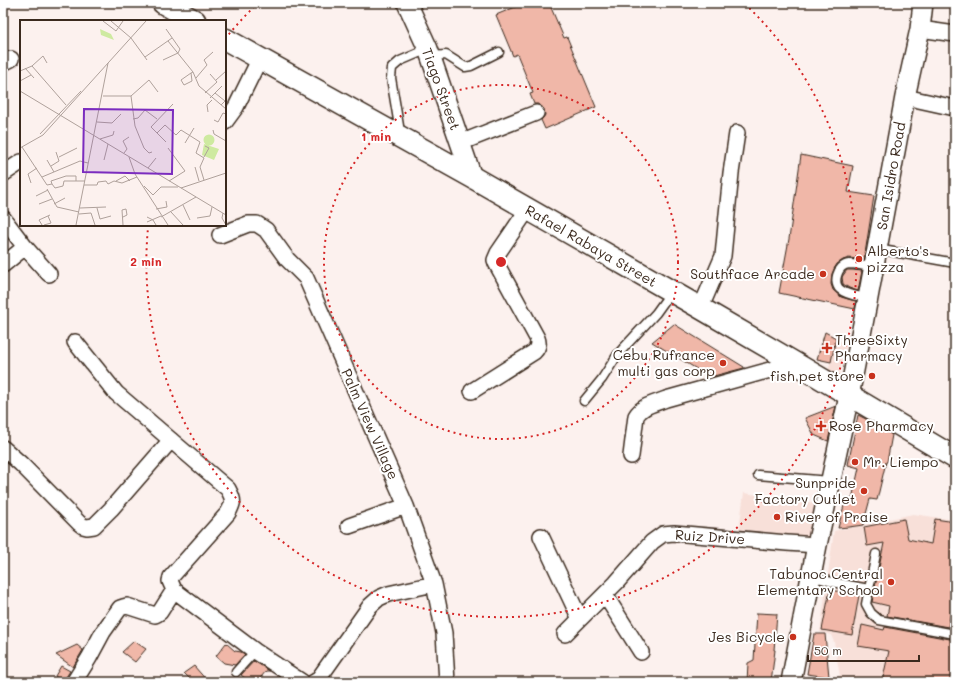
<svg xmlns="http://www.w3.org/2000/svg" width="958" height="685" viewBox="0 0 958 685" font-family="Mali,sans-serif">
  <rect width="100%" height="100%" fill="#fcf1ee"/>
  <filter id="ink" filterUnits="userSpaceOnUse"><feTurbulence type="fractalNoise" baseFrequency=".025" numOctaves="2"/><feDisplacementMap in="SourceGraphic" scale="8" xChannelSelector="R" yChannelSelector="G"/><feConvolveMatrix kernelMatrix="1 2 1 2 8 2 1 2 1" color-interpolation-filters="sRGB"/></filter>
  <g filter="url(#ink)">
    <path fill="#f8e0d9" d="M836 339 847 344 839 375 828 372Z
      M744 493 815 503 809 540 739 530Z
      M913 514 955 520V682H841L834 642 831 635 820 632 834 531Z"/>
    <path fill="#f0b7a8" stroke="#3b2a1e" d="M525 3H549L564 38 567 37 596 107 545 129 541 120 543 118 545 115 544 109 541 106 538 104H534L530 94 533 93 517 54 513 56 496 15Z
      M801 155 853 166 848 192 874 196 864 260 849 258 843 260 837 264 834 269 832 274 831 284 833 290 841 297 856 301 855 309 779 293 789 239Z
      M847 270H852L862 271 858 291 849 288 843 284 842 277 844 274Z
      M674 324 744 367V368L710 377 652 342Z
      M825 332 836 338 831 362 817 359Z
      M836 406 828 441 814 435 805 418Z
      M858 415 866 419 892 435 887 462H886L877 500 870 499 863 525 849 527 838 528 846 498 852 499 859 468 848 465Z
      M904 519 908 539 931 544 935 519 955 522V590L948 627 887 616 889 606 872 602 884 543 867 546 864 527Z
      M830 590 859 595 852 635 822 630Z
      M757 613 777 614 774 650H775L771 682H747L748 663 754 660Z
      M862 625 884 630 885 627 955 640V682H882L889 651 858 646Z
      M814 634H825L829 677 807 674Z
      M134 641 146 649 135 662 122 652Z
      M226 643 235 651 241 652 245 654 235 665 224 663 216 656Z
      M77 645 83 650 73 667 56 655Z
      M254 661 270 671H266L257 682H250L241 675Z
      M61 666 70 671 66 677 65 682H63L55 676Z
      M194 666 208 682 191 680 184 673Z"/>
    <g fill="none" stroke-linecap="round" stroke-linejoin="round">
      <g stroke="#3b2a1e" stroke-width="11">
        <path id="service" d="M430 56 446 55 465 67 471 66 499 52
          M397 134 399 126 391 78 392 68 400 61 428 49
          M877 249 955 263
          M868 298C860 296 848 296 841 290 832 284 837 265 849 264 857 264 866 266 874 268
          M584 401 602 379 618 354 656 313 671 292
          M758 475 830 481
          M876 554 866 604 871 613 879 620 955 634
          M811 576 832 582 869 589
          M236 672 255 651"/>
      </g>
      <g stroke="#3b2a1e" stroke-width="18">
        <path id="minor" d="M920 29 955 34
          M3 63 11 59
          M905 97 955 108
          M225 122 236 107 260 58
          M460 143 536 113
          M3 174 21 162
          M3 218 25 247 49 274
          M220 235 248 224H257L266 230 287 259 306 278 406 506 434 584 444 633 447 682
          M3 265 25 247
          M697 306 705 298 723 256 731 173 737 133
          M75 342 116 393 228 489C234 500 234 502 228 513L171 577 170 581 174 590 255 651 302 682
          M472 391 534 352C538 348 539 343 537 338L496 263 495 260 498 253 528 209
          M3 448 21 464 79 523 83 526 87 527 94 526 111 509 171 440
          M631 456 636 416C643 405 654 404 666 399L795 363
          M349 526 406 506
          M541 536 580 619
          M605 595 641 652
          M565 634 616 583 652 542 663 534 674 533 787 543 817 545
          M74 682 89 658 103 632 120 608 123 607 127 606 155 615 157 614 160 612 174 590
          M314 682 317 681 370 606 379 598 388 594 434 584"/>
      </g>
      <g stroke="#3b2a1e" stroke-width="22">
        <path id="tertiary" d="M407 3 428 49 472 177
          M791 682 817 545 849 396 868 298 905 97 920 29 923 3"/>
      </g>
      <g stroke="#3b2a1e" stroke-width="24">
        <path id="secondary" d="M163 3 195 21
          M225 39 472 177 697 306 795 363 955 458"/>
      </g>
      <use href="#service" stroke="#fff" stroke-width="8"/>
      <use href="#minor" stroke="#fff" stroke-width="15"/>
      <use href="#tertiary" stroke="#fff" stroke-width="19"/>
      <use href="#secondary" stroke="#fff" stroke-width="21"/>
    </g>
  </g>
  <g fill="none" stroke="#d62828" stroke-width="2" stroke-dasharray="2 4">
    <circle cx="501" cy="262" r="177"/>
    <path d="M225 39A355 355 0 0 1 257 4M745 4A355 355 0 1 1 148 228"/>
  </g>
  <g fill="#c8321e" stroke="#fff" stroke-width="1.5">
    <circle cx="859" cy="259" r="4"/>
    <circle cx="823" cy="274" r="4"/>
    <path d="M825 342h4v4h4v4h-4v4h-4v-4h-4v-4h4z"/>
    <circle cx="723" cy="363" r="4"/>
    <circle cx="872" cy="376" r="4"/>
    <path d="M819 420h4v4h4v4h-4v4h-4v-4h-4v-4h4z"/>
    <circle cx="855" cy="462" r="4"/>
    <circle cx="864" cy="491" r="4"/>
    <circle cx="777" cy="517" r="4"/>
    <circle cx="891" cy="582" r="4"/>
    <circle cx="793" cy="637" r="4"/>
  </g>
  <g text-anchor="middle" stroke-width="4" stroke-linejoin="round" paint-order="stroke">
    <g font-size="14" fill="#3b2a1e" stroke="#fff">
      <text transform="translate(441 89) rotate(70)" y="5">Tiago Street</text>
      <text transform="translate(891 176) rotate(-80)" y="5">San Isidro Road</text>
      <text transform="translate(591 246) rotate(30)" y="5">Rafael Rabaya Street</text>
      <text transform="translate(370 424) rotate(66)" y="5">Palm View Village</text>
      <text transform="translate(710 537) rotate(4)" y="5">Ruiz Drive</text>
    </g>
    <g font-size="14" fill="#3b2a1e" stroke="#fff" text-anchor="end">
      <text x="867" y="256" text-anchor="start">Alberto's<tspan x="867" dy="16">pizza</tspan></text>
      <text x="815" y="279">Southface Arcade</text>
      <text x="835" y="345" text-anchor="start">ThreeSixty<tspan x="835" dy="16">Pharmacy</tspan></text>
      <text x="715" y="360">Cebu Rufrance<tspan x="715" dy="16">multi gas corp</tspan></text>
      <text x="864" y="381">fish pet store</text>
      <text x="829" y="431" text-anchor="start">Rose Pharmacy</text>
      <text x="863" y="467" text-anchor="start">Mr. Liempo</text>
      <text x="856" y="488">Sunpride<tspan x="856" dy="16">Factory Outlet</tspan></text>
      <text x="785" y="522" text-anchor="start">River of Praise</text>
      <text x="883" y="579">Tabunoc Central<tspan x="883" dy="16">Elementary School</tspan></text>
      <text x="785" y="642">Jes Bicycle</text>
    </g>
  </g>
  <g transform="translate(20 20)">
    <rect width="206" height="206" fill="#fcf1ee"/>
    <path d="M183.5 120a5.5 5.5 0 1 1 11 0a5.5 5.5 0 1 1-11 0ZM184 124 199 129 194 140 182 135Z" fill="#ceeaa0"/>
    <path d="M80 9 91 14 94 20 81 15Z" fill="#ceeaa0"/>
    <path fill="none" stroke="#afa19b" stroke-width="1" d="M83 1 96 11 103 1M91 1 111 18 127 40M146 9 160 29 158 33M148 21 173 52 179 66 206 89M125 37 152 18M143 40 158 33M12 46 46 85M5 48 14 58M0 51 12 46 23 36 27 43M171 53 172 61 164 65 161 60 171 53 173 52M176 58 187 45 184 40 193 32M196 60 206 51M0 61 11 55M0 71 206 195M185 73 197 62 190 54M195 73 205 81 201 85M83 76H111L129 60 138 72M111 76 115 106 124 128 129 133 132 132M190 78 202 66M188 92 187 85 192 80M113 99 118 98 125 90 137 99M194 100 198 102 203 93 206 94M77 102 92 103 101 94M193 110 194 114 206 121M137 113 145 105 156 115 161 110 180 122 176 133 184 138 180 147 184 160M20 114 61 71M80 119 93 115 94 111M146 122 131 107 153 84M165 123 174 108M2 127 27 165 32 164M0 128 23 115 126 1M148 128 165 151 149 161M104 133 107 129 103 121 109 117M39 137 57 128M109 137 115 154 148 205M184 137 189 128 185 126M27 140 34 152M84 140 88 124M31 146 39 141 36 132M175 147 179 161M128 148 136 138M22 157 60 141 68 143M96 161 105 156 110 161M11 163 8 154 17 148M32 164 35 168 43 166 44 161H65M32 164 31 161 46 156H56V161M64 165H77L78 162 86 161 88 164 94 161 102 163 117 157M124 166 133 175 141 167H158M161 168 206 153M27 169 37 187 59 192M16 176 28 170M19 184 32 179M34 184 45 178M163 185 170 200M60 188 86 187M77 188 80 199 91 196M136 189 147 187 146 181M151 192 163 205M203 193 202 198 206 205M59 194 71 193 75 205M103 197 107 195 106 189 102 190 103 205M127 197 133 200 136 205M141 197 176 177M177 198 190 196 192 187M127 202 141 196M22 205 19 200 30 195M24 205 31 203 28 196M56 205 88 43"/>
    <path fill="#7b2cbf" fill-opacity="0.15" stroke="#7b2cbf" stroke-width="2" d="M64 89 153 90 152 154 63 152Z"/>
    <rect width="206" height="206" fill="none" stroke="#3b2a1e" stroke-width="2"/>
  </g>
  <circle cx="501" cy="262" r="6" fill="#d62828" stroke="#fff" stroke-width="2"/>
  <g font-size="12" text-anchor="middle" font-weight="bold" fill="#d62828" stroke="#fff" stroke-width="4" stroke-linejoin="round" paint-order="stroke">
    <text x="376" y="141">1 min</text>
    <text x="146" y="266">2 min</text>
  </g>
  <rect width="958" height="685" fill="none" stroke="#fff" stroke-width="16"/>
  <rect x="8" y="8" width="942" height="669" fill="none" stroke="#3b2a1e" stroke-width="1.5" filter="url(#ink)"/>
  <path d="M808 655v6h111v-6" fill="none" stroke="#3b2a1e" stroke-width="2"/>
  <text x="814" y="655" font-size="12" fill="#3b2a1e" stroke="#ffffff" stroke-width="3" paint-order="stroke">50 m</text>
</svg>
